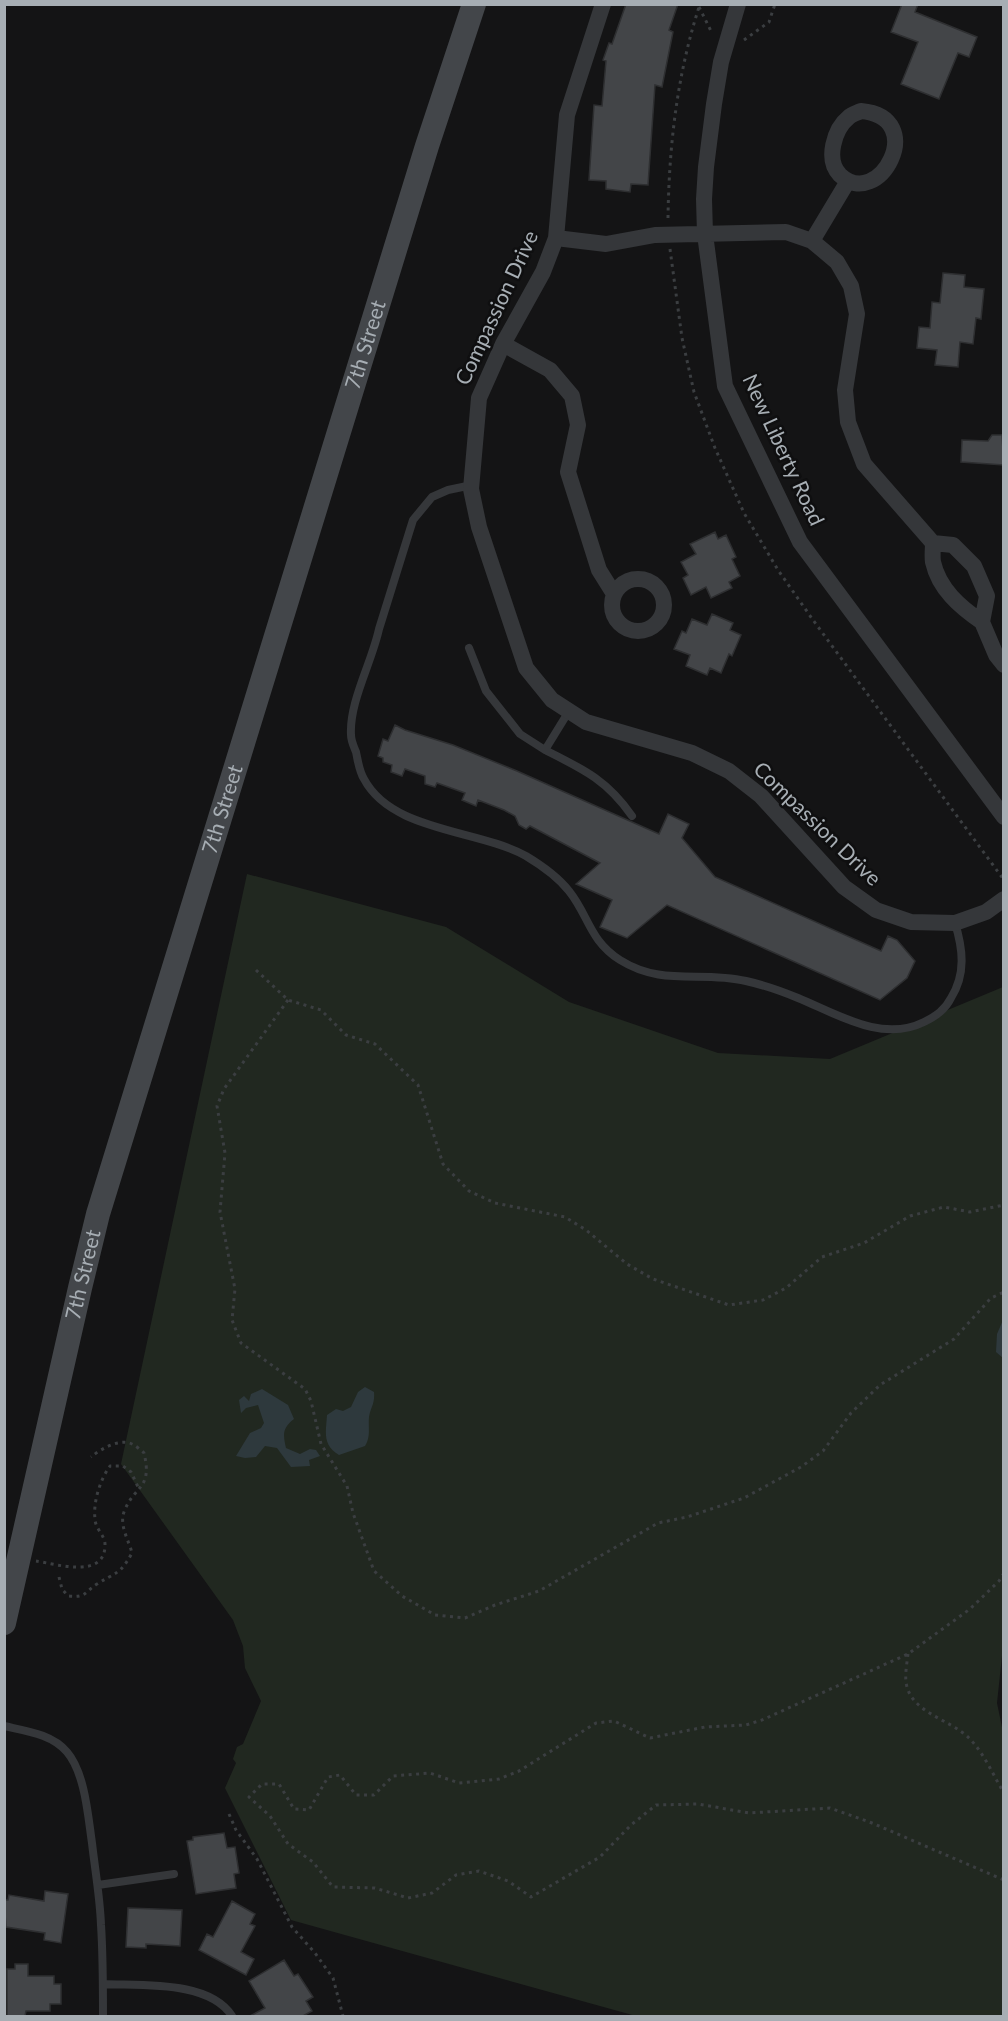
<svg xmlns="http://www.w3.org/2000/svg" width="1008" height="2021" viewBox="0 0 1008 2021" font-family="Lato,sans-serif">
  <rect width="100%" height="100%" fill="#141415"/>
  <path fill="#212820" d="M247 874 446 927 569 1002 718 1053 830 1059 1003 987 1004 1637 997 1703 1004 1737 1003 2016H636L291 1920 225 1788 236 1763 233 1759 237 1747 243 1744 261 1701 245 1668 243 1646 233 1620 121 1464Z"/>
  <path fill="#2e393d" d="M1003 1320V1358L996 1352 997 1334Z
    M365 1387 374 1392C375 1404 371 1406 369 1417 368 1428 371 1436 365 1446L339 1455C322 1445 326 1432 327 1415L336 1409 343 1411 351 1407 358 1392Z
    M262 1389 288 1405 294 1419C282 1428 283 1435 286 1448L300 1454 310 1449 316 1450 320 1456 309 1460 310 1466 291 1467 277 1448 265 1446 256 1457 245 1458 236 1456 250 1433 261 1428 264 1423 258 1405 246 1408 241 1413 239 1400 244 1396 249 1401 251 1394Z"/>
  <path fill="#434548" stroke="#2e2f31" stroke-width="1.5" d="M626 4H678L669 30 673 32 662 87 655 85 648 185 631 184 630 192 606 189V181L589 180 594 105 602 106 606 61 603 60 609 43 612 44Z
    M902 4H918L915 12 977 37 969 57 958 53 939 99 901 84 918 42 891 32Z
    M943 273 965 275 964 287 984 289 981 319 976 318 973 344 960 342 958 367 935 365 937 350 917 348 919 327 930 328 932 302 940 303Z
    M992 435H1002L1004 465 961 462 962 440 988 441Z
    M715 532 718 539 726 535 736 557 732 559 740 576 729 582 732 588 711 598 706 587 691 595 683 578 688 575 681 562 696 554 690 544Z
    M712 614 733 623 730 630 741 635 732 656 729 654 721 673 710 668 707 675 686 666 690 655 674 649 682 631 686 633 692 619 707 625Z
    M395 725 405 730 453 745 517 771 659 834 668 814 689 824 682 838 715 877 881 951 888 936 897 940 915 961 907 978 880 1000 667 905 627 938 600 927 612 900 576 884 600 863 530 826 526 829 519 825 515 816 504 810 478 800 476 806 462 800 465 793 437 783 435 787 425 784V776L405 769 402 776 391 772 392 765 383 762V758L378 756 383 739 388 741Z
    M224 1833 227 1848 235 1847 239 1873 234 1874 236 1888 196 1894 187 1841 193 1840V1837Z
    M45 1891 68 1894 61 1943 44 1940 45 1933 6 1927 4 1900H8L9 1895 44 1901Z
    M232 1901 255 1914 250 1924 255 1926 241 1952 254 1959 246 1975 199 1950 207 1934 213 1937Z
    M128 1908 182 1910 180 1946 146 1944V1948L126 1947Z
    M284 1960 294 1976 298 1974 313 1997 306 2001 312 2011 303 2016H250L265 2008 249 1981Z
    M15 1964H28V1976H54V1984H61V2004H50V2011H26L25 2016H7V1969H15Z"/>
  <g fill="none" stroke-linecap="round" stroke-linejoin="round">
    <path stroke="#3b3e41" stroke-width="3" stroke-dasharray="3 4.5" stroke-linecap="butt" d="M699 7 712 33
      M744 40 769 22 775 4
      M668 218C669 146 677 74 700 4
      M670 249 682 338 694 392 715 448 744 513 778 570 813 620 1004 880
      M256 970 288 1000 321 1010 346 1035 375 1044 418 1085 443 1164 469 1191 495 1203 565 1217 586 1230 627 1264 653 1279 729 1305 763 1300 786 1288 822 1257 864 1243 910 1216 944 1207 970 1212 1004 1205
      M288 1000 224 1089 217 1106 225 1153 220 1212 235 1289 232 1320 241 1343 305 1389 311 1401 321 1444 347 1486 353 1513 374 1571 402 1596 435 1615 465 1618 495 1605 539 1591 658 1523 687 1517 744 1498 801 1467 823 1451 851 1413 880 1385 954 1339 991 1298 1004 1292
      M36 1561C56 1564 106 1580 105 1544 105 1536 95 1528 95 1519 93 1502 100 1480 110 1466H123L131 1472 139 1489
      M1004 1573 999 1581 970 1609 908 1654 762 1720 746 1725 705 1727 650 1738 614 1721 596 1723 519 1771 499 1779 459 1783 430 1773 393 1776 374 1795H356L340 1775 328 1777 309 1810 294 1809 279 1784H262L249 1797 270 1816 288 1844 313 1862 333 1887 375 1888 408 1898 432 1893 456 1875 479 1871 508 1881 531 1897 600 1857 631 1825 656 1805 698 1804 749 1813 830 1808 872 1823 1004 1880
      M59 1577 62 1589 68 1596C87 1598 84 1592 97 1584 116 1572 120 1575 132 1553 129 1541 119 1525 124 1512 134 1485 153 1490 144 1453 141 1450 136 1446 132 1444 119 1438 101 1449 91 1457
      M908 1654C907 1663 905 1673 906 1682 910 1713 950 1719 969 1738 984 1753 993 1775 1004 1793
      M229 1814 236 1830 257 1859 292 1927 315 1953 333 1978 343 2016"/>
    <path stroke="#35373a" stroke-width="8" d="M472 485 448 490 432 497 413 520 379 629C372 662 349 702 351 735 351 741 354 747 356 752 358 761 359 771 364 779 392 832 478 829 526 856 541 865 558 877 569 891 589 916 589 940 620 960 663 987 701 970 746 981 764 985 781 991 798 998 837 1014 882 1043 924 1022 936 1016 945 1010 951 998 966 974 963 949 955 923
      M469 648 486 691 520 734 545 750 569 711
      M545 750C583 769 607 780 632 816
      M4 1726C26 1731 52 1734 67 1752 85 1773 88 1816 92 1843 95 1870 100 1897 101 1925 103 1955 103 1986 103 2016
      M98 1885 174 1874
      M103 1984C141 1986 209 1980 232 2016"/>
    <path stroke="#35373a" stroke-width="16" d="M603 4 567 115 556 238 543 272 503 344 479 398 471 489 479 527 526 668 552 700 586 722 692 753 729 771 761 796 844 887 876 910 911 922 955 923 986 912 1004 899
      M738 4 721 62 714 104 706 167 704 199 705 234 725 386 800 542 1004 817
      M861 111C930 117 879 212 840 175 825 160 834 129 849 117 852 114 857 113 861 111Z
      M556 238 606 244 655 235 786 232 812 241 837 262 851 286 857 314 845 390 848 422 864 464 933 543 953 545 974 566 987 596 982 622C960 607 939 589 933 562 932 556 933 549 933 543
      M812 241 848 181
      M503 344 550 370 572 396 578 425 568 472 599 570 614 594
      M612 605a26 26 0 1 1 52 0a26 26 0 1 1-52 0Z
      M982 622 996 655 1004 665"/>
    <path stroke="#43464a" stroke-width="24" id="s1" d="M4 1623 80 1288 98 1214 427 146 474 4"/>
  </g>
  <g text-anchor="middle" stroke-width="5" stroke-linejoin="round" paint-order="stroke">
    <g font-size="21" fill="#a7aeb4" stroke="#0f0f10">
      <text transform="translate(497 308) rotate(-65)" y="7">Compassion Drive</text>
      <text dy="7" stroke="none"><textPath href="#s1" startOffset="1329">7th Street</textPath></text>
      <text transform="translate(783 450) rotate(65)" y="7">New Liberty Road</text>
      <text dy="7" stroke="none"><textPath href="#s1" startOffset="843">7th Street</textPath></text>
      <text transform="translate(817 824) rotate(44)" y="7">Compassion Drive</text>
      <text dy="7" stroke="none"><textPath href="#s1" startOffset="357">7th Street</textPath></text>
    </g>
  </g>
  <rect width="1008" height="2021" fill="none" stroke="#a7aeb4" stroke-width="12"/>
</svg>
